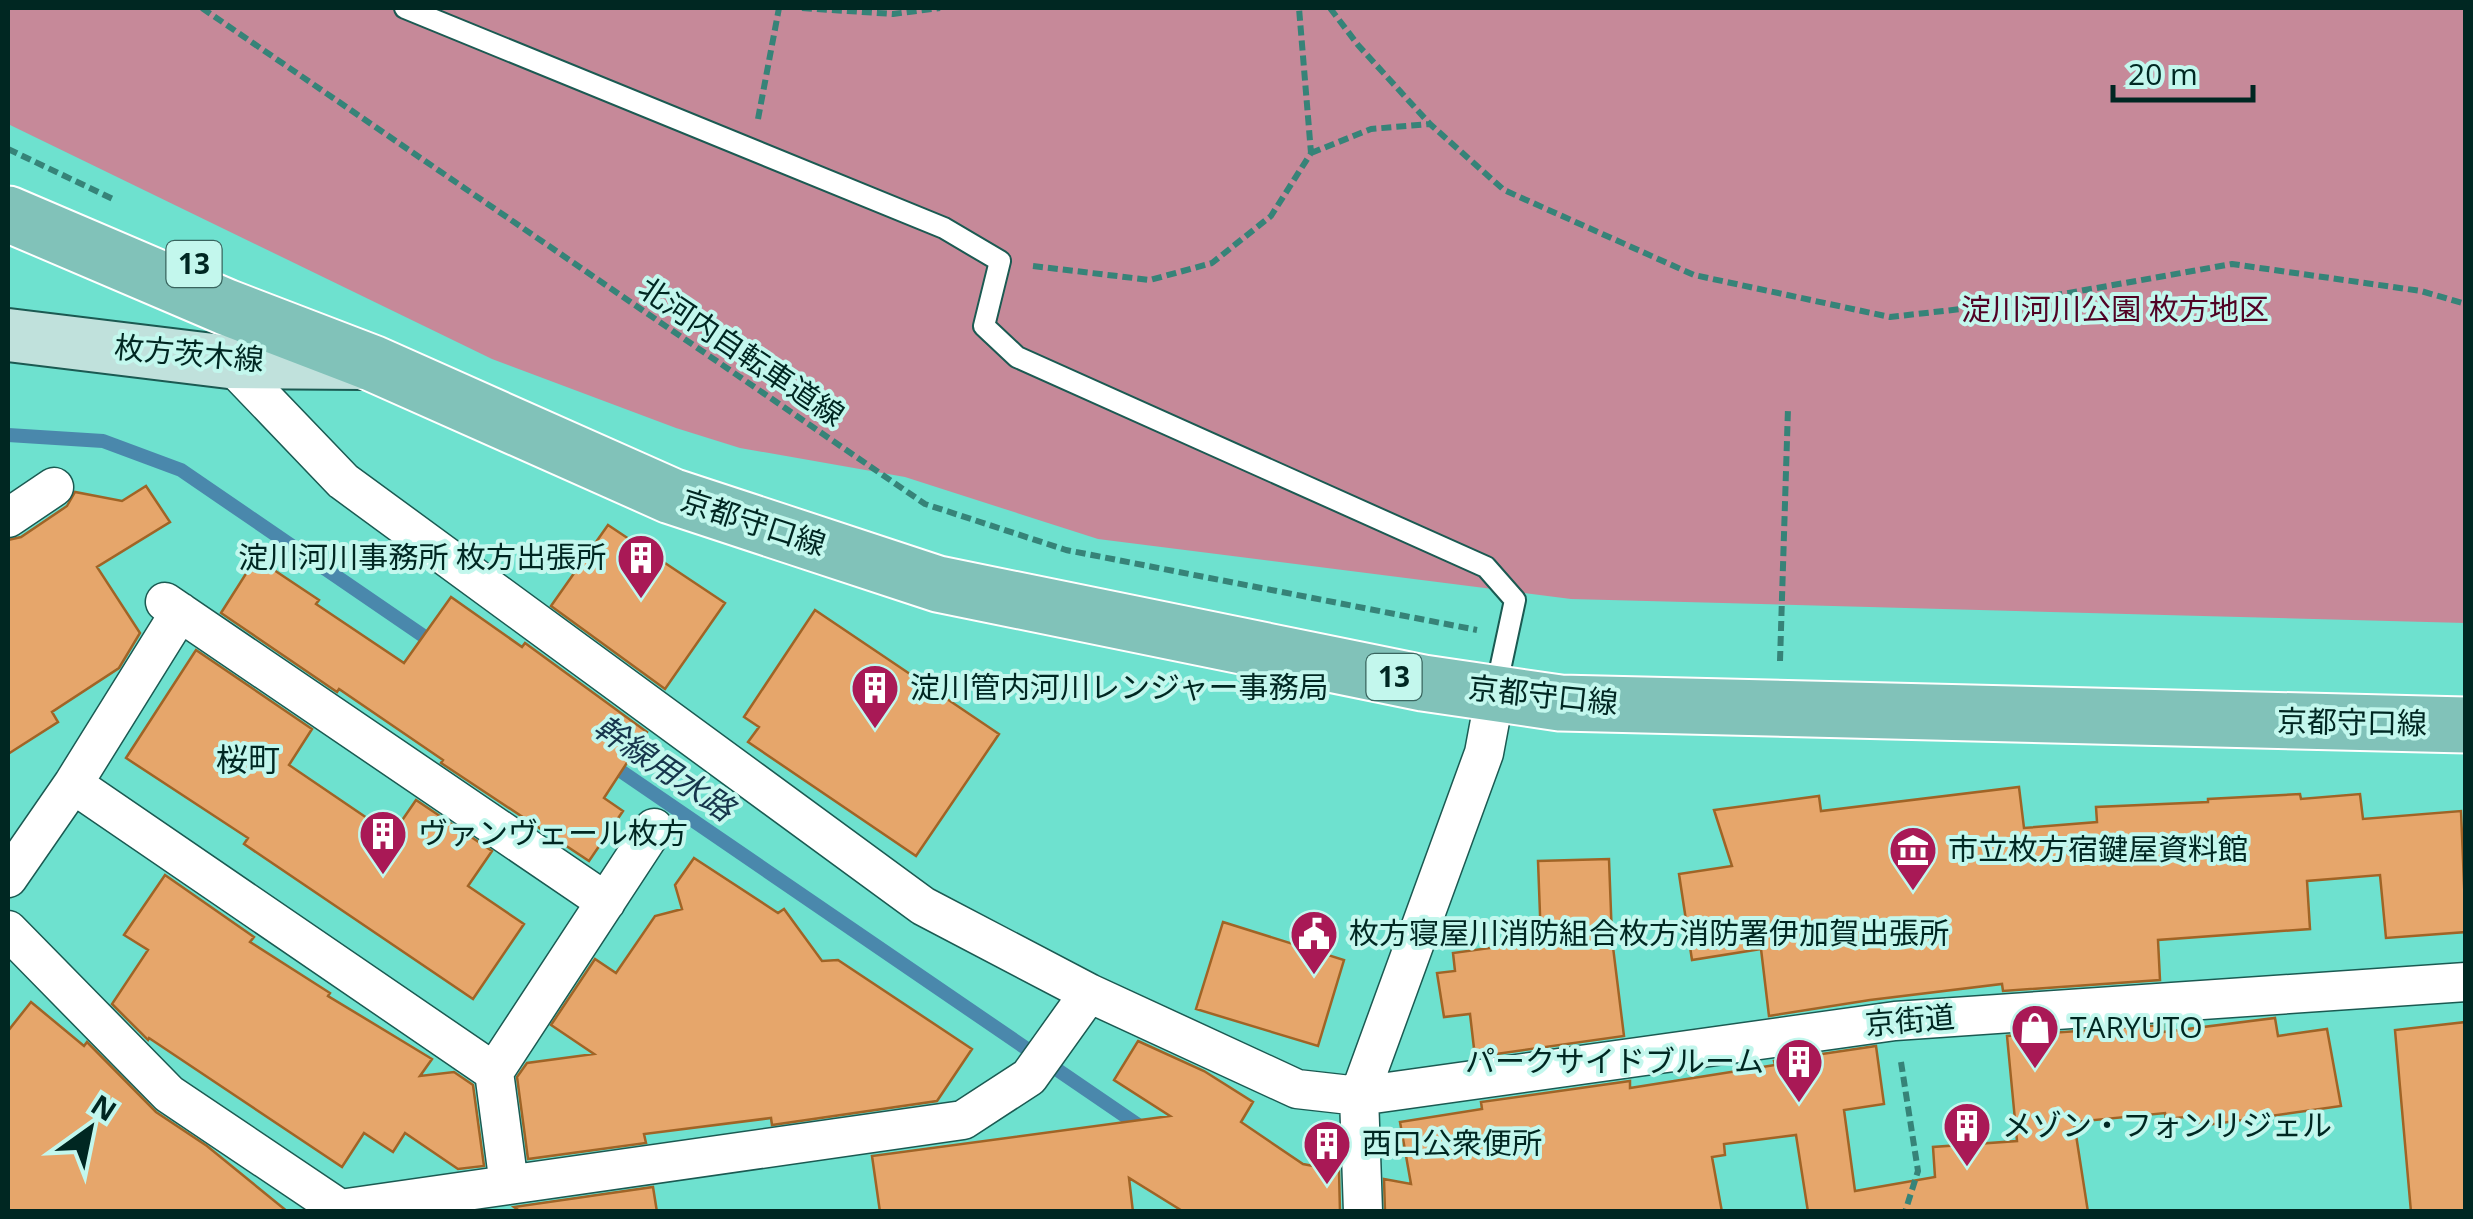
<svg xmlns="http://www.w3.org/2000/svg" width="2473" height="1219" viewBox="0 0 2473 1219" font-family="'Open Sans','Noto Sans JP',sans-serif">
  <rect width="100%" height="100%" fill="#6ee1cf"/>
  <path fill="#c68999" d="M8 8H2465V623L1571 599 1098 539 905 477 740 448 676 428 492 359 8 124Z"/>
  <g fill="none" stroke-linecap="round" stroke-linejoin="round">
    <path stroke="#4a88ac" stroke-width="14" d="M8 435 103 441 181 470 438 646
      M609 763 1144 1129"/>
  </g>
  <path fill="#e6a66b" stroke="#a06426" stroke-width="2.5" d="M146 486 170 522 97 567 140 633 119 668 52 712 58 722 8 754V540L21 537 67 506 75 492 122 501Z
    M608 525 725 603 665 689 551 606Z
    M256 558 319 600 316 604 404 663 451 597 522 647 525 643 647 732 604 798 623 811 589 861 441 763 443 760 339 689 337 692 221 613Z
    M815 610 999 734 916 856 748 742 759 727 744 717Z
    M196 650 312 729 289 765 392 835 416 800 492 851 468 886 524 924 473 999 244 844 248 838 126 758Z
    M2019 787 2024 828 2097 822 2096 807 2208 802V799L2300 794 2301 799 2360 794 2363 819 2461 811 2466 932 2386 938 2380 875 2307 881 2310 929 2158 940 2160 980 2003 991 2002 984 1870 1000 1769 1016 1761 949 1692 960 1679 874 1732 866 1714 810 1819 796 1821 811Z
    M694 858 778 913 784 909 822 961 838 960 972 1049 937 1101 772 1125 771 1118 644 1134 646 1143 528 1159 517 1077 527 1063 594 1054 551 1025 595 959 616 973 655 916 682 909 675 885Z
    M1609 859 1612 939 1624 1036 1475 1057 1470 1014 1444 1017 1437 973 1455 971 1453 953 1541 941 1538 861Z
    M165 875 254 937 250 942 330 993 328 996 432 1059 420 1076 454 1072 473 1085 484 1166 458 1169 405 1133 393 1152 364 1133 342 1167 149 1038 148 1040 112 1004 148 950 124 935Z
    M1223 922 1344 960 1318 1046 1196 1009Z
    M31 1002 84 1046 87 1042 156 1112 207 1146 288 1212H8V1031Z
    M2275 1018 2278 1036 2327 1029 2341 1106 2201 1126 2195 1116 2166 1119 2165 1113 2074 1122 2088 1212H1808L1796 1135 1724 1144 1725 1155 1712 1157 1722 1212H1385L1384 1179 1411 1184 1400 1122 1482 1109 1481 1102 1630 1081V1088L1775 1065 1774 1061 1876 1046 1884 1104 1844 1110 1855 1191 1935 1177 1933 1147 2017 1141 2007 1036 2163 1025V1032Z
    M2466 1022V1212H2411L2395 1030Z
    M1138 1041 1204 1071 1253 1102 1241 1122 1303 1164 1339 1171 1340 1212H1184L1129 1178 1133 1212H880L872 1156 1170 1116 1114 1080Z
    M653 1187 657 1212H521L514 1207Z"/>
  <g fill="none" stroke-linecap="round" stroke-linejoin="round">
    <g stroke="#1b5a52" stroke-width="24">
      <path id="lane" d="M405 8 944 228 1000 261 984 326 1017 357 1486 567 1515 600 1495 693"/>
    </g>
    <g stroke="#1b5a52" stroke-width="41">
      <path id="street" d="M229 362 343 481 923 906 1089 993 1297 1089 1359 1096 1895 1021 2466 982
        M8 518 54 487
        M165 602 606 902
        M73 784 494 1072
        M8 878 73 784 180 612
        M8 930 169 1094 340 1209 963 1120 1029 1077 1089 993
        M509 1185 494 1072 654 828
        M1363 1212 1359 1096 1484 753 1495 694"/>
    </g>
    <g stroke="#1b5a52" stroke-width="56">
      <path id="secondary" d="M8 335 229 362 365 363"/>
    </g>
    <g stroke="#fff" stroke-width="59">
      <path id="primary" d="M8 214 226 307 372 363 671 496 938 584 1423 683 1560 703 2466 725"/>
    </g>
    <path stroke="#368378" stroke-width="6" stroke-dasharray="10 5" stroke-linecap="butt" d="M202 8 925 504 1066 550 1477 630
      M802 8 893 14 940 8
      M1330 8 1358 45 1430 124 1504 190 1694 275 1890 317 2006 304 2232 264 2421 291 2466 304
      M758 119 779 8
      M8 149 115 200
      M1311 153 1371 129 1430 124
      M1033 266 1150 280 1212 263 1271 216 1311 153 1299 8
      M1780 661 1788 408
      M1901 1062 1918 1171 1905 1212"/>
    <use href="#lane" stroke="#fff" stroke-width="20"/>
    <use href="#street" stroke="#fff" stroke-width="38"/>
    <use href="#secondary" stroke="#c0e1dc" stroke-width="52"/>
    <use href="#primary" stroke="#81c2b9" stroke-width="55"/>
  </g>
  <defs>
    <g id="building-pin" transform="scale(2.5)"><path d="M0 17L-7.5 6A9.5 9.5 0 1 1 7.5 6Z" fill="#a91956" stroke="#c3f7ed"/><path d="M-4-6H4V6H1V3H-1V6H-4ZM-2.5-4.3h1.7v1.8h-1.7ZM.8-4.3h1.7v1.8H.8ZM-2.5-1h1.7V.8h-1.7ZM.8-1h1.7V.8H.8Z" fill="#fff"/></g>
    <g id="museum-pin" transform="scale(2.5)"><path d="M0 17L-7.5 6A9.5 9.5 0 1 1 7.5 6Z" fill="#a91956" stroke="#c3f7ed"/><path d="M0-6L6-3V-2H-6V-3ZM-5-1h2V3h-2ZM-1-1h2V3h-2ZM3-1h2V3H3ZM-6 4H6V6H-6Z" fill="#fff"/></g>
    <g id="civic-pin" transform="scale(2.5)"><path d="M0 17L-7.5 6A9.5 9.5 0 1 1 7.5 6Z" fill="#a91956" stroke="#c3f7ed"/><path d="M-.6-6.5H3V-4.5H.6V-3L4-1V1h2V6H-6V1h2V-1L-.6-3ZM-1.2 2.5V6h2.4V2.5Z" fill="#fff"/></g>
    <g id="shop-pin" transform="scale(2.5)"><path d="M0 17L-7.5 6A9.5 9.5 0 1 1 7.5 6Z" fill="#a91956" stroke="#c3f7ed"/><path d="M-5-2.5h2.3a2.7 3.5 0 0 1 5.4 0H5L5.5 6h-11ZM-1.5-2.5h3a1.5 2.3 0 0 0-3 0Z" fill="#fff"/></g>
  </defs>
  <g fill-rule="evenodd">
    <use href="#building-pin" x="641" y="558"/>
    <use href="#building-pin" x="875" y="688"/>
    <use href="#building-pin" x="383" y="834"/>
    <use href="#museum-pin" x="1913" y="850"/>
    <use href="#civic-pin" x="1314" y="934"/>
    <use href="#shop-pin" x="2035" y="1028"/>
    <use href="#building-pin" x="1799" y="1062"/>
    <use href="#building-pin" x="1967" y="1126"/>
    <use href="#building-pin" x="1327" y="1144"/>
  </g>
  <g text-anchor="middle" stroke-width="8" stroke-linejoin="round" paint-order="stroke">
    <g fill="#c3f7ed" stroke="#3a655f" stroke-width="2.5">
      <rect x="166.5" y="241" width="55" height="46" rx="8"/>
      <rect x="1366.5" y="654" width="55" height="46" rx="8"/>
    </g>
    <g font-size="28" font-weight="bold" fill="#002722">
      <text x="194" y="274">13</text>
      <text x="1394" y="687">13</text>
    </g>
    <g font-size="30" fill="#510325" stroke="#c3f7ed">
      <text x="2115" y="320">淀川河川公園 枚方地区</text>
    </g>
    <g font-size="30" fill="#002722" stroke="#c3f7ed">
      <text transform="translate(741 352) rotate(34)" y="10">北河内自転車道線</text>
      <text transform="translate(189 354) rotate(5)" y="10">枚方茨木線</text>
      <text transform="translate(753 523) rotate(18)" y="10">京都守口線</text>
      <text transform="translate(1543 696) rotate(6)" y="10">京都守口線</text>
      <text transform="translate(2352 723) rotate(1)" y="10">京都守口線</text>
      <text transform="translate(1910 1021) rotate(-5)" y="10">京街道</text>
    </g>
    <g font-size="30" fill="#002722" stroke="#c3f7ed" text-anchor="start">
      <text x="606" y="568" text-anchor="end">淀川河川事務所 枚方出張所</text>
      <text x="910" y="698">淀川管内河川レンジャー事務局</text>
      <text x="418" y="844">ヴァンヴェール枚方</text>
      <text x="1948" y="860">市立枚方宿鍵屋資料館</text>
      <text x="1349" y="944">枚方寝屋川消防組合枚方消防署伊加賀出張所</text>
      <text x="2070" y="1038">TARYUTO</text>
      <text x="1764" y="1072" text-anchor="end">パークサイドブルーム</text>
      <text x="2002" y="1136">メゾン・フォンリジェル</text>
      <text x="1362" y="1154">西口公衆便所</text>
    </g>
    <g font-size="32" fill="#002722" stroke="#c3f7ed">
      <text x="248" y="771">桜町</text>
    </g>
    <g font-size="32" font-style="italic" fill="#17364c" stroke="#c3f7ed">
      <text transform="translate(664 768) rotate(34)" y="11">幹線用水路</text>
    </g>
  </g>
  <rect width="2473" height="1219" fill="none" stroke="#002722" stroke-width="20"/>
  <g transform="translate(90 1129) rotate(33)" stroke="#c3f7ed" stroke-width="8" paint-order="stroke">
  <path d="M0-8L18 38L0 25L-18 38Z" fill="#002722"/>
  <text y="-15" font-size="28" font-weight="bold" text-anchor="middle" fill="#002722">N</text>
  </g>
  <path d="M2113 85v15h140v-15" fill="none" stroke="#002722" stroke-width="5"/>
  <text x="2128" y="85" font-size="30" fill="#002722" stroke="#c3f7ed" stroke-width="8" paint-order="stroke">20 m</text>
</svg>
